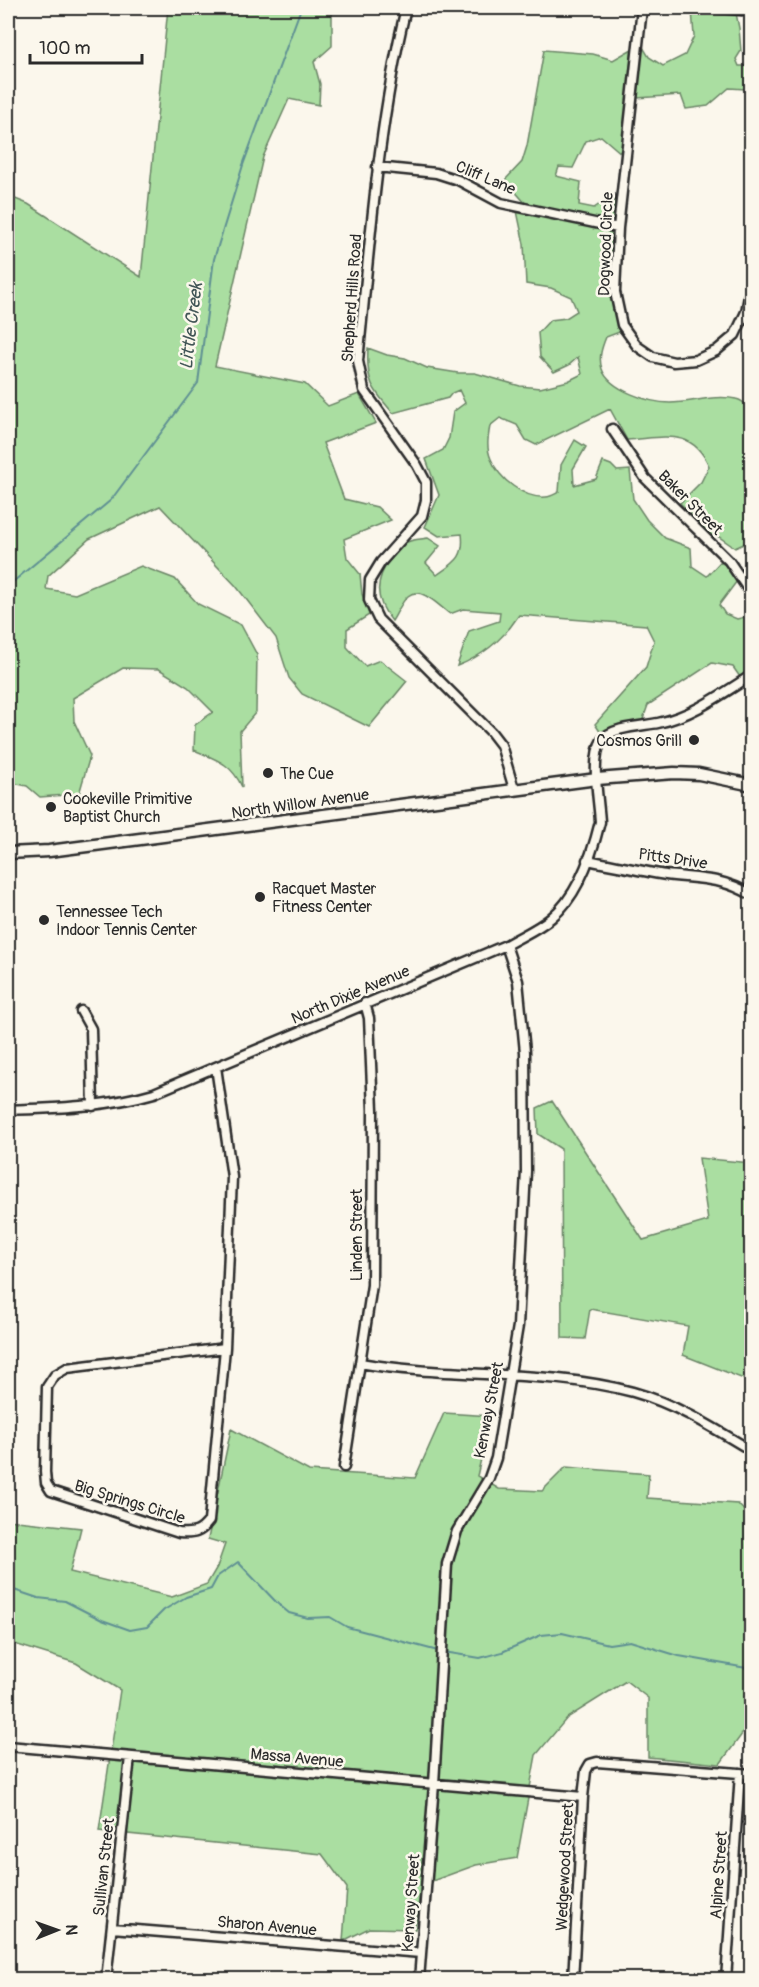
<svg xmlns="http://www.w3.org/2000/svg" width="759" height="1987" viewBox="0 0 759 1987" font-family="Pangolin,sans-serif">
  <rect width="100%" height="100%" fill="#fbf7ec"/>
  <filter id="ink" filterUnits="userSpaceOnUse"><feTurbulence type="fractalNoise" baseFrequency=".0167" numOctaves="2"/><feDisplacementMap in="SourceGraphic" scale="12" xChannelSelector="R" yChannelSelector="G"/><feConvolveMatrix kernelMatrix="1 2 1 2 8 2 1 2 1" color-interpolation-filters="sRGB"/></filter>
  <g filter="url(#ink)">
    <path fill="#aadea1" stroke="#6a8466" stroke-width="1.5" d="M168 8H339L332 10V46L314 62 320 84 319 105 289 99 263 157 215 366 305 384 328 406 359 394 376 423 323 443 344 499 377 507 391 520 344 539 347 558 360 574 362 594 369 615 347 629V647L365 666 380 660 407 681 369 727 302 694 289 678 276 638 236 586 160 506 89 539 48 576 46 589 75 594 141 566 175 579 198 604 241 625 257 655 256 712 240 731 242 787C231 763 217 760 194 750L195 725 213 712 188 687 159 669 123 668 73 698 74 721 90 756 79 794 40 797 27 786 8 782V196L28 204 141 277Z
      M692 10 736 13 739 28 741 51 736 59 739 66H751V87L746 89 729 88 708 106 686 109 681 95 637 98 643 47 649 57 663 66 685 55 694 36Z
      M632 49 622 154 601 136 586 141 573 168 559 167 556 176 581 182 579 205 594 208 606 200H615L612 224 527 205 505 180 522 162 527 146 544 50 593 54 613 60Z
      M517 211 614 230 622 331 606 337C602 347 598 358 602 369 609 390 650 403 670 403 692 403 714 394 736 399 741 400 747 405 751 409V543L750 541 735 548 719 537 711 535 680 503 701 482 709 466C692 427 663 438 627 440L610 409 536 445 526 440 517 425 500 418 490 426C488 437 486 448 491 459 499 479 524 499 546 497 551 497 555 494 559 492L561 465 575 440 586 447 573 469 574 485 596 479 603 462 611 465 617 471 630 470 633 499 647 520 665 538 691 548 692 566 707 576 720 562 727 566 737 581 719 605 725 614 737 619 749 616 751 617V670L740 677 733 667 712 663 648 705 642 722 618 726 601 733 595 724 646 667 654 641 646 625 519 615C504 638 483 656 457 666L469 631 499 621 500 612 463 609 450 614C440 607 421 585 408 596 401 602 397 614 392 621 374 600 374 579 392 557 396 553 400 547 405 543 411 539 422 539 428 538L440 546 426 563 437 575C455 562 465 558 462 534L439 536 425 527 439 495 426 459 443 450 449 438 453 412 465 403 459 390 452 393 448 398 393 413C372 389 366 381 368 348L387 355 405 358 427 368 458 373H475L520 386 540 388 568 381 582 374 578 357 569 365 554 372 540 357 538 333 550 320 566 318 577 311 571 297 551 288 526 284 524 244Z
      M552 1101 643 1240 708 1221 699 1158 751 1163V1382L683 1355 688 1326 590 1309 585 1339 562 1338 561 1149 538 1134 537 1108Z
      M444 1413 491 1416 477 1476 499 1489 542 1491 566 1467 649 1474 647 1498 738 1504 751 1518V1722L720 1764 648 1757V1698L626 1681 567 1718 536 1755 517 1858 476 1865 421 1885 415 1929 369 1928 343 1941 347 1888 322 1854 99 1831 120 1690 76 1663 8 1642V1520L81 1528 70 1572 172 1597 207 1584 217 1567 225 1544 208 1539 231 1429 309 1471 415 1478Z"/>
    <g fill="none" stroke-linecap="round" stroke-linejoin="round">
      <path stroke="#5f9093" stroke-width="2" d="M8 586 111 500 198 383 214 259 243 165 301 8
        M8 1588 38 1598 65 1601 102 1620 130 1630 147 1627 164 1610 186 1597 211 1589 218 1576 238 1562 278 1604 289 1613 308 1618 330 1617 347 1627 438 1651
        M444 1652 480 1658 502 1652 541 1635 562 1633 609 1644 630 1641 679 1656 752 1669"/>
      <g stroke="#2b2b2b" stroke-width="13">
        <path id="minor" d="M406 8C378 124 370 243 358 361L364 390 417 465 426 482V500L422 516 381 562 370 580 369 600 378 619 491 732 501 745 514 789
          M642 8 618 228 615 292 622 325 637 346 653 357 674 362 696 360 716 351 735 335 746 312 752 280
          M720 8 752 11
          M377 167 436 173 458 180 501 203 618 228
          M612 429 645 478 729 561 752 595
          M587 860C614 865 640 871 666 875 700 879 721 877 752 895
          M81 1011 91 1029 93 1106
          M216 1067 232 1177 225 1348
          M8 1110C57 1108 106 1107 154 1093L506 945C521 936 538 929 551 918 578 896 592 855 600 822 599 801 590 758 602 740 611 727 643 726 658 723 692 716 722 694 752 675
          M225 1348 209 1521C200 1533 194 1534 179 1533L51 1491 46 1483 45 1472 47 1387 55 1375 67 1368Z
          M360 1363C450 1379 544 1368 633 1392 676 1404 714 1428 752 1451
          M344 1467 372 1285 373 1110 369 1018 365 1003
          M8 1746 583 1797
          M112 1928 421 1953
          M106 1980 130 1757
          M419 1980 434 1784 447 1564 457 1531 489 1478 496 1458 518 1326 526 1171 525 1052 518 981 506 945
          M573 1980 583 1797 586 1771 590 1764 597 1762 752 1774
          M726 1980 740 1773"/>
      </g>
      <g stroke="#2b2b2b" stroke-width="15">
        <path id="major" d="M8 853 49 851 597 779 674 773 699 774 752 785"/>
      </g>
      <use href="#minor" stroke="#fbf7ec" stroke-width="8"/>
      <use href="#major" stroke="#fbf7ec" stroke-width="10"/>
    </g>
  </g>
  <g fill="#2b2b2b" stroke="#fbf7ec" stroke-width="2">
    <circle cx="694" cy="740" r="6"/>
    <circle cx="268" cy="773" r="6"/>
    <circle cx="51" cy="807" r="6"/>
    <circle cx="260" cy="897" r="6"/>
    <circle cx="44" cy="920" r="6"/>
  </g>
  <g text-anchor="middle" stroke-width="5" stroke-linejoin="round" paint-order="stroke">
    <g font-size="16" fill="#2b2b2b" stroke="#fbf7ec">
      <text transform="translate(486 177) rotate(23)" y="6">Cliff Lane</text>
      <text transform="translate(605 244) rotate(-88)" y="6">Dogwood Circle</text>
      <text transform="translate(351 298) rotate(-86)" y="6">Shepherd Hills Road</text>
      <text transform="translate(691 502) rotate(45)" y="6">Baker Street</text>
      <text transform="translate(300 803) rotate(-8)" y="6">North Willow Avenue</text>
      <text transform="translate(673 858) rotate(8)" y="6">Pitts Drive</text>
      <text transform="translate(350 994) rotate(-23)" y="6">North Dixie Avenue</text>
      <text transform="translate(356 1235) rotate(-90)" y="6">Linden Street</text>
      <text transform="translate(488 1410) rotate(-79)" y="6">Kenway Street</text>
      <text transform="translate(130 1501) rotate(17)" y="6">Big Springs Circle</text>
      <text transform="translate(297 1757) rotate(5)" y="6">Massa Avenue</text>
      <text transform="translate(103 1867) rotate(-84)" y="6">Sullivan Street</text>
      <text transform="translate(564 1867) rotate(-87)" y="6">Wedgewood Street</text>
      <text transform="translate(718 1875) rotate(-86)" y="6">Alpine Street</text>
      <text transform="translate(410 1903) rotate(-86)" y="6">Kenway Street</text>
      <text transform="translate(267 1925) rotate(5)" y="6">Sharon Avenue</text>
    </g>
    <g font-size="16" fill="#2b2b2b" stroke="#fbf7ec" text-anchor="start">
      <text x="682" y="746" text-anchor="end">Cosmos Grill</text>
      <text x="280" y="779">The Cue</text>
      <text x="63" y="804">Cookeville Primitive<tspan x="63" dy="18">Baptist Church</tspan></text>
      <text x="272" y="894">Racquet Master<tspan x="272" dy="18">Fitness Center</tspan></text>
      <text x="56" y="917">Tennessee Tech<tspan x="56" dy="18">Indoor Tennis Center</tspan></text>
    </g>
    <g font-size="18" font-style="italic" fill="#415556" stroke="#fbf7ec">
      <text transform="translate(191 326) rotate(-83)" y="6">Little Creek</text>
    </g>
  </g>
  <rect width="759" height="1987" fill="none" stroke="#fbf7ec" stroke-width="30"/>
  <rect x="15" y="15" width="729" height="1957" fill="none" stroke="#2b2b2b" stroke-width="2" filter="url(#ink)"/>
  <g transform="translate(57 1930) rotate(89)" stroke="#fbf7ec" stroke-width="4.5" paint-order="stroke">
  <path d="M0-4.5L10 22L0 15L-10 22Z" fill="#2b2b2b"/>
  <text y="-9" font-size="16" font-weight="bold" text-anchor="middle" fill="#2b2b2b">N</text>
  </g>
  <path d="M30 54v9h112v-9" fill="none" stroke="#2b2b2b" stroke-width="3"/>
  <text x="39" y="54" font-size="18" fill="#2b2b2b" stroke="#fbf7ec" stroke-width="4.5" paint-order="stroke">100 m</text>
</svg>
